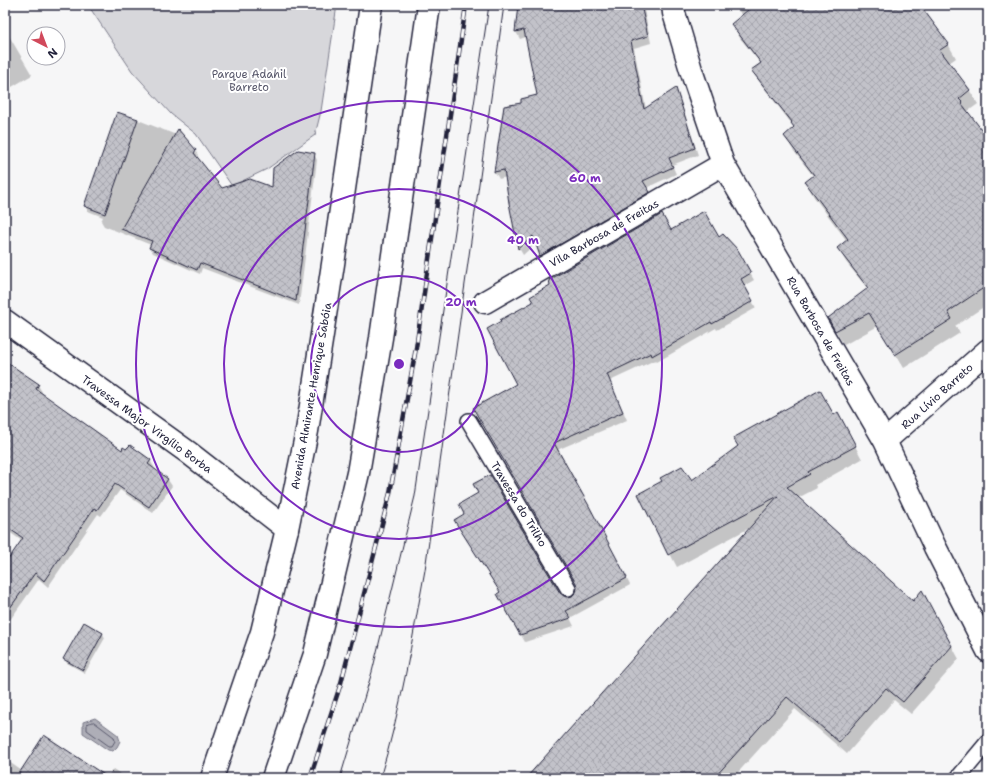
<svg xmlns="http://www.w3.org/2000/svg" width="993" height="783" viewBox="0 0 993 783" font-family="'Shantell Sans',sans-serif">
  <defs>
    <pattern id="building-cross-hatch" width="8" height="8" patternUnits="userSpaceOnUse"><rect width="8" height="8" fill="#c2c2c9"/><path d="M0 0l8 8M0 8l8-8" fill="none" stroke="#a6a6ae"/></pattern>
  </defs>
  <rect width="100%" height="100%" fill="#f6f6f7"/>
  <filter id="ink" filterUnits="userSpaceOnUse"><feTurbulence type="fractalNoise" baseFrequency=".025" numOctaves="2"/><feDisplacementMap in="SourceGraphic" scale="8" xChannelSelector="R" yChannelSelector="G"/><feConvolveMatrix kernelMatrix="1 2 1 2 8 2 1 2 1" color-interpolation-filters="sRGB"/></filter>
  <g filter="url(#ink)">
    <path fill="#d7d7db" stroke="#7c7c8b" d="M88 5H337L321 111 315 135 267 169 232 186 196 134 171 114 132 71Z"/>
    <path fill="#aeaeb7" stroke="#767685" d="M95 718 118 735 120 741 117 747 113 751 108 750 83 733V722Z"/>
    <path fill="#0003" fill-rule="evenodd" d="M519 5H643L651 43 634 48 646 109 676 90 679 96 698 155 672 165 676 174 646 188 653 199 545 262 536 243 523 255 519 248 510 202 506 177 499 179 495 172 505 107 522 104 538 96 526 37 520 39 516 32ZM536 232 537 233 520 249V246Z
      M746 5H919L948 44 956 58 949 63 970 91 978 104 967 112 988 139V304L955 326 960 333 904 368 878 326 844 345 829 319 868 289 846 262 838 248 847 241 814 197 806 183 814 177 793 150 785 136 795 128 761 84 753 70 761 64 740 38 732 24 742 16 739 11Z
      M5 29 32 75 5 91Z
      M118 112 184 138 195 150 198 155 196 158 222 189 273 188 314 154 317 160 299 305 202 268 200 274 153 253 150 248 151 245 104 226 101 221 103 217 88 211 85 206Z
      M671 231 718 238 737 251 754 280 744 286 756 308 717 330 716 328 657 362 655 360 610 381 627 420 557 450 592 512 630 585 570 618 574 626 525 642 498 594 559 593 563 597 569 598 573 596 577 593 578 588 517 385Z
      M5 363 38 385 42 392 41 394 122 451 150 460 154 467 153 469 168 480 172 486 153 513 120 490 101 516 98 514 48 587 39 579 5 627V566L22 541 5 529Z
      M834 416 845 427 862 459 815 485 817 488 798 498 913 602 929 604 959 659 911 714 894 700 847 754 795 709 733 778H527L751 527 677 567 639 495 692 482Z
      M103 634 105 638 85 673 67 663 64 659Z
      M5 759 22 771 107 778 113 769 127 778H5Z"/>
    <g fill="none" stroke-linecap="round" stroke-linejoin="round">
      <path stroke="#5a5a6d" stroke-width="1" d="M94 722 114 737 115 741 112 746H109L87 730V724Z"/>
    </g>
    <path fill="url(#building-cross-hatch)" stroke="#22223b" d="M518 5H641L648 36 631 41 644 109 676 88 695 148 669 158 673 167 643 181 650 192 540 256 533 236 518 249 509 203 504 170 494 172 504 106 521 103V99L537 95 524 30 515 32Z
      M754 5H920L949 44 940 50 970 90 959 99 963 103 962 104 988 138V285L948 312 952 319 895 355 869 313 835 331 828 318 868 288 837 248 848 239 805 182 814 175 784 136 794 127 791 123 792 122 751 70 761 63 731 24Z
      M117 112 138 119 105 214 84 206Z
      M178 129 196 150 194 153 222 188 250 179 272 187 273 168 298 150 315 153 296 301 200 263 197 270 149 248 152 241 121 229Z
      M704 211 719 237 723 234 738 250 751 273 741 279 753 301 712 324 711 322 652 356 651 353 607 374 623 412 554 443 588 504 627 578 566 611 571 618 520 635 497 594 500 592 454 520 464 514 459 504 478 493 473 484 490 475 560 593 564 596 568 597 572 596 576 592 577 588 576 583 473 408 516 384 487 329 501 321 500 320 533 302 530 297 550 285 549 280 662 214 671 230Z
      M5 361 39 384 36 389 122 450 123 447 126 449 130 445 151 460 148 464 168 479 149 507 115 484 97 510 94 508 44 581 35 573 5 615V564L23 538 5 526Z
      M820 390 834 415 838 412 856 446 808 472 810 474 787 487 913 601 922 590 952 646 903 702 886 688 839 742 787 697 714 778H526L778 496 668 555 638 494 662 481 660 478 682 466 692 480 738 446 733 438Z
      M84 622 103 633 83 670 63 659Z
      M44 735 109 778H16Z"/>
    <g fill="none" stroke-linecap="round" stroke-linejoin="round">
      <g stroke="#22223b" stroke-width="18">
        <path id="service" d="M469 421 568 588
          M958 778 988 742"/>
      </g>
      <g stroke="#22223b" stroke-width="25">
        <path id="minor" d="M673 5 674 13 691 70 723 164 885 441 935 547 988 651
          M485 302 723 164
          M5 321 189 453 287 529
          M885 441 988 350"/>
      </g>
      <g stroke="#22223b" stroke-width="25">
        <path id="trunk" d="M212 778 262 632 287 529 307 431 333 264 371 5
          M273 778 315 654 358 473 381 338 429 5"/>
      </g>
      <use href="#service" stroke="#fff" stroke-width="15"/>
      <use href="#minor" stroke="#fff" stroke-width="22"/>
      <use href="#trunk" stroke="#fff" stroke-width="22"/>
      <path stroke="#22223b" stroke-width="1" d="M340 778 372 672 415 496 489 5
        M380 778C401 710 412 640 425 570L504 5"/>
      <g stroke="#22223b" stroke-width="4.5">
        <path id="rail" d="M310 778 341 683 390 493 416 348 466 5"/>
      </g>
      <use href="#rail" stroke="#fff" stroke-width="3" stroke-dasharray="9" stroke-linecap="butt"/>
    </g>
  </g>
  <g fill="none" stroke="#7b2cbf" stroke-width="2">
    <circle cx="399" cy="364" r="88"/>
    <circle cx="399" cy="364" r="175"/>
    <circle cx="399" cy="364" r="263"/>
  </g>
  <g text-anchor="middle" stroke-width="4" stroke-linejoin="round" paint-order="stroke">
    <g font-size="11" fill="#58586b" stroke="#fff">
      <text x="249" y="78">Parque Adahil<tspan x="249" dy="13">Barreto</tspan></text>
    </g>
    <g font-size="11" fill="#22223b" stroke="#fff">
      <text transform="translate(604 233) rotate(-30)" y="4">Vila Barbosa de Freitas</text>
      <text transform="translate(821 331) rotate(60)" y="4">Rua Barbosa de Freitas</text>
      <text transform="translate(311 396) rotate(-80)" y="4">Avenida Almirante Henrique Sabóia</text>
      <text transform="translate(937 396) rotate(-42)" y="4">Rua Lívio Barreto</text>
      <text transform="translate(147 424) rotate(36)" y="4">Travessa Major Virgílio Borba</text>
      <text transform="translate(519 504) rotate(59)" y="4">Travessa do Trilho</text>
    </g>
  </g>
  <circle cx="399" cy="364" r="6" fill="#7b2cbf" stroke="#fff" stroke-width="2"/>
  <g font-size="12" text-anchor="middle" font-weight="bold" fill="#7b2cbf" stroke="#fff" stroke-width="4" stroke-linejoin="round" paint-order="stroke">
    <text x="585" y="182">60 m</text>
    <text x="523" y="244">40 m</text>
    <text x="461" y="306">20 m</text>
  </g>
  <rect width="993" height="783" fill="none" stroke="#fff" stroke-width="20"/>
  <rect x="10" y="10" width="973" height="763" fill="none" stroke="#22223b" stroke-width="1.5" filter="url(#ink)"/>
  <g transform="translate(46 46) rotate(138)"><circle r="19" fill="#ffffff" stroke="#a7a7b1"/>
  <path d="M0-3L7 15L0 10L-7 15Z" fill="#d1495b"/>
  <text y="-6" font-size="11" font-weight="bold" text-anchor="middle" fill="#22223b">N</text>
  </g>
</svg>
